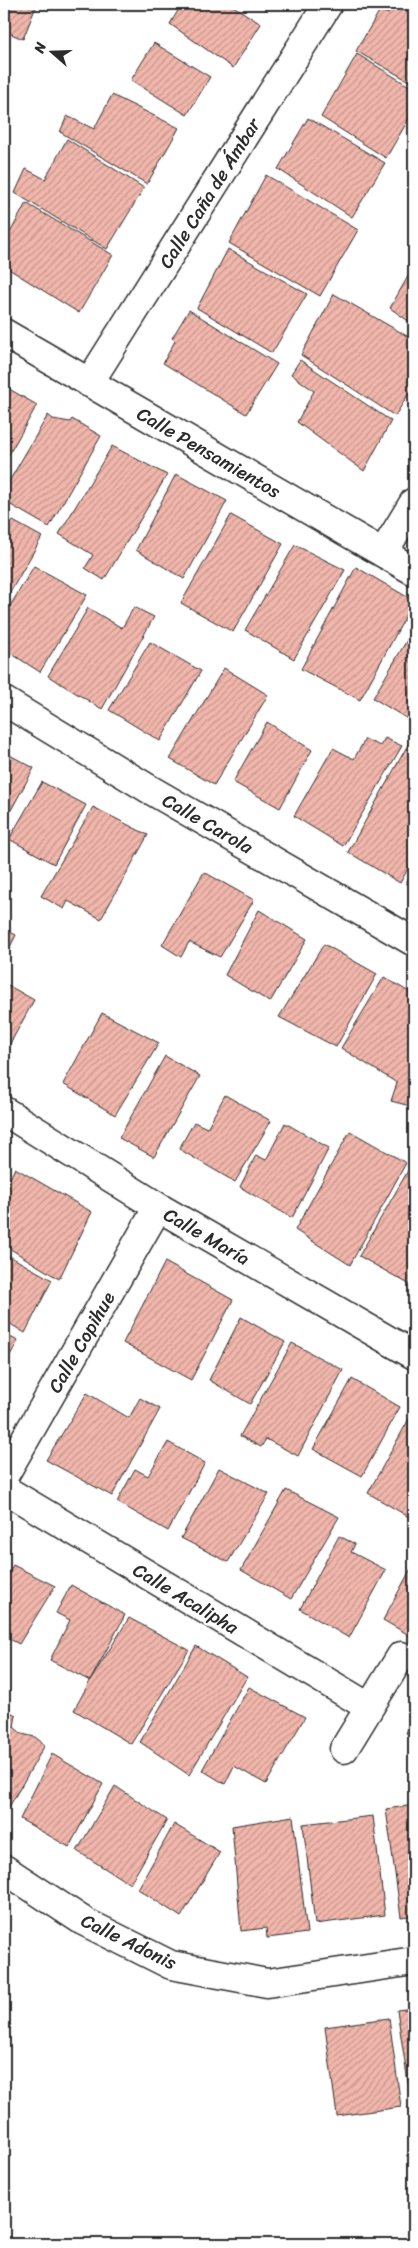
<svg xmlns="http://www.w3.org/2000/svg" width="418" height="2248" viewBox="0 0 418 2248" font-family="Sriracha,sans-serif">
  <defs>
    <pattern id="building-hatch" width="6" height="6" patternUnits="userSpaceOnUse" patternTransform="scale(1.25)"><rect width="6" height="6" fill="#f2b7ac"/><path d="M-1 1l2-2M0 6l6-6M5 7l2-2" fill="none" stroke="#c4958c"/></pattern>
  </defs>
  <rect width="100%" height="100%" fill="#fff"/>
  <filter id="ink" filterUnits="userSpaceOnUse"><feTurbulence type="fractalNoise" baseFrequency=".02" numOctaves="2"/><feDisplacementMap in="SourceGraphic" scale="10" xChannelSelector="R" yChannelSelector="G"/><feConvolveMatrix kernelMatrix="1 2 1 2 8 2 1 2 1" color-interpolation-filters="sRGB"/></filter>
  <g filter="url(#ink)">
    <path fill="url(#building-hatch)" stroke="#2b2b2b" d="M4 4H37L23 39 4 31Z
      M182 4H230L261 24 233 68 170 24Z
      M393 4 414 15V84L356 51 380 10 388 14Z
      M154 43 210 77 187 115 131 80Z
      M357 54 414 89V110L386 158 321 117Z
      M112 95 179 128 147 184 60 132 67 116 94 129Z
      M308 118 385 163 352 217 278 169Z
      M67 139 144 188 107 249 15 193 26 169 45 179Z
      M266 175 358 230 320 296 229 243Z
      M26 203 113 255 79 313 4 266V244Z
      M228 249 307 294 272 353 197 308Z
      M414 266V325L390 308Z
      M334 294 414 340V385L395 416 301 355Z
      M189 310 277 364 246 414 163 363 175 341 172 338Z
      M300 360 391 421 364 471 297 422 314 391 291 374Z
      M4 386 37 405 4 463Z
      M48 415 53 419 70 422 72 419 101 436 49 527 4 501V490Z
      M112 446 167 475 104 580 85 568 93 555 59 534Z
      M176 474 227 501 184 579 136 550Z
      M231 515 283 544 233 632 181 603Z
      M4 516 42 537 4 603Z
      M295 545 345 570 294 659 245 630Z
      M34 566 87 595 40 672 4 649V616Z
      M356 567 414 601 360 700 301 669Z
      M134 607 154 617 102 709 48 676 88 608 122 628Z
      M414 628V723L373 698Z
      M150 642 201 671 160 741 109 710Z
      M224 668 268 695 214 785 170 759Z
      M267 722 312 750 280 808 233 782Z
      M414 734V858L400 883 348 852Z
      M385 738 402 746 343 846 294 816 333 748 354 759 365 739 380 746Z
      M4 752 34 768 4 823Z
      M42 782 86 805 54 864 9 839Z
      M93 807 148 835 101 919 68 901 64 909 41 896Z
      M414 869V888L406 883Z
      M204 872 254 900 220 957 189 942 181 957 162 945Z
      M259 910 307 939 270 1002 225 975Z
      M4 929 16 935 4 959Z
      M324 944 377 974 336 1047 279 1017Z
      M384 977 414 995V1107L391 1101 397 1083 341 1048Z
      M4 983 34 1000 5 1053H4Z
      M102 1013 159 1043 115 1115 63 1084Z
      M165 1056 200 1076 154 1157 119 1138Z
      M225 1095 271 1121 235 1182 179 1149 194 1122 207 1128Z
      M285 1123 329 1148 292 1218 240 1187 256 1155 266 1160Z
      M350 1131 406 1163 350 1265 295 1230Z
      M15 1168 92 1212 59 1279 4 1245V1191Z
      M409 1169 414 1172V1287L359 1256Z
      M4 1253 52 1280 25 1333 4 1320Z
      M165 1262 233 1300 191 1380 123 1343Z
      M241 1317 285 1342 250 1404 209 1380Z
      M4 1334 18 1341 4 1366Z
      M292 1343 343 1370 298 1456 266 1439 261 1447 240 1436Z
      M352 1379 400 1407 362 1476 313 1449Z
      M87 1393 129 1418 140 1398 160 1409 112 1496 46 1460Z
      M409 1419 414 1422V1520L368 1493Z
      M168 1442 205 1463 168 1531 117 1502 135 1469 148 1476Z
      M219 1468 269 1494 228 1562 181 1538Z
      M286 1490 339 1517 291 1599 241 1570Z
      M339 1536 355 1544 351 1552 386 1570 349 1638 300 1609Z
      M13 1565 55 1586 19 1644 4 1636V1581Z
      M413 1565 414 1566V1638L383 1620Z
      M71 1585 125 1615 90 1681 50 1660 70 1620 56 1613Z
      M129 1618 189 1650 131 1744 74 1710 90 1681Z
      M196 1646 247 1677 189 1775 140 1742Z
      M249 1687 305 1717 266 1784 234 1766 225 1784 202 1770Z
      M4 1709 16 1715 14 1727 22 1734 35 1737 45 1745 9 1807 4 1805Z
      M414 1716V1738L406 1733Z
      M52 1754 103 1784 69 1847 20 1819Z
      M115 1786 167 1820 130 1884 77 1851Z
      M414 1805V1915L401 1917 386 1809Z
      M293 1816 307 1933 267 1938 266 1928 241 1931 232 1826Z
      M373 1816 385 1915 315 1924 303 1824Z
      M174 1824 220 1852 181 1917 138 1889Z
      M414 2008V2108L412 2109 397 2010Z
      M389 2018 401 2107 337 2116 325 2027Z"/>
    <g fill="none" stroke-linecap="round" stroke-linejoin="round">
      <g stroke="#2b2b2b" stroke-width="31">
        <path id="street" d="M4 333 414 571
          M89 383 328 4
          M383 553 414 502
          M4 701 149 789 414 942
          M4 1111 158 1207 414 1355
          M4 1476 158 1207
          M4 1489 369 1707
          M344 1749 401 1656
          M4 1869 83 1921 171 1965 267 1983 414 1961"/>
      </g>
      <use href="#street" stroke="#fff" stroke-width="28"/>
    </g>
  </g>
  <g text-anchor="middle" stroke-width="4.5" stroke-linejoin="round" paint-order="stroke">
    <g font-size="19" fill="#2b2b2b" stroke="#fff">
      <text transform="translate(209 193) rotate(-58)" y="7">Calle Caña de Ámbar</text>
      <text transform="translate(209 452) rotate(30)" y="7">Calle Pensamientos</text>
      <text transform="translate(208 823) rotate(30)" y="7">Calle Carola</text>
      <text transform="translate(207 1236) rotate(30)" y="7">Calle María</text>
      <text transform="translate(81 1342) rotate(-60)" y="7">Calle Copihue</text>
      <text transform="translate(186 1598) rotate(31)" y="7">Calle Acalipha</text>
      <text transform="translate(129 1941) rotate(26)" y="7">Calle Adonis</text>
    </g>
  </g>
  <rect width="418" height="2248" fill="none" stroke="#fff" stroke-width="20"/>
  <rect x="10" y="10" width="398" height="2228" fill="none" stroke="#2b2b2b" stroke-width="2" filter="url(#ink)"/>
  <g transform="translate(52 52) rotate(290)" stroke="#ffffff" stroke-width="4" paint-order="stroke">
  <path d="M0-4L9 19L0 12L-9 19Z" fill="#2b2b2b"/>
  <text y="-8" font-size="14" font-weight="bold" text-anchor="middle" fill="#2b2b2b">N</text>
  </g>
</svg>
